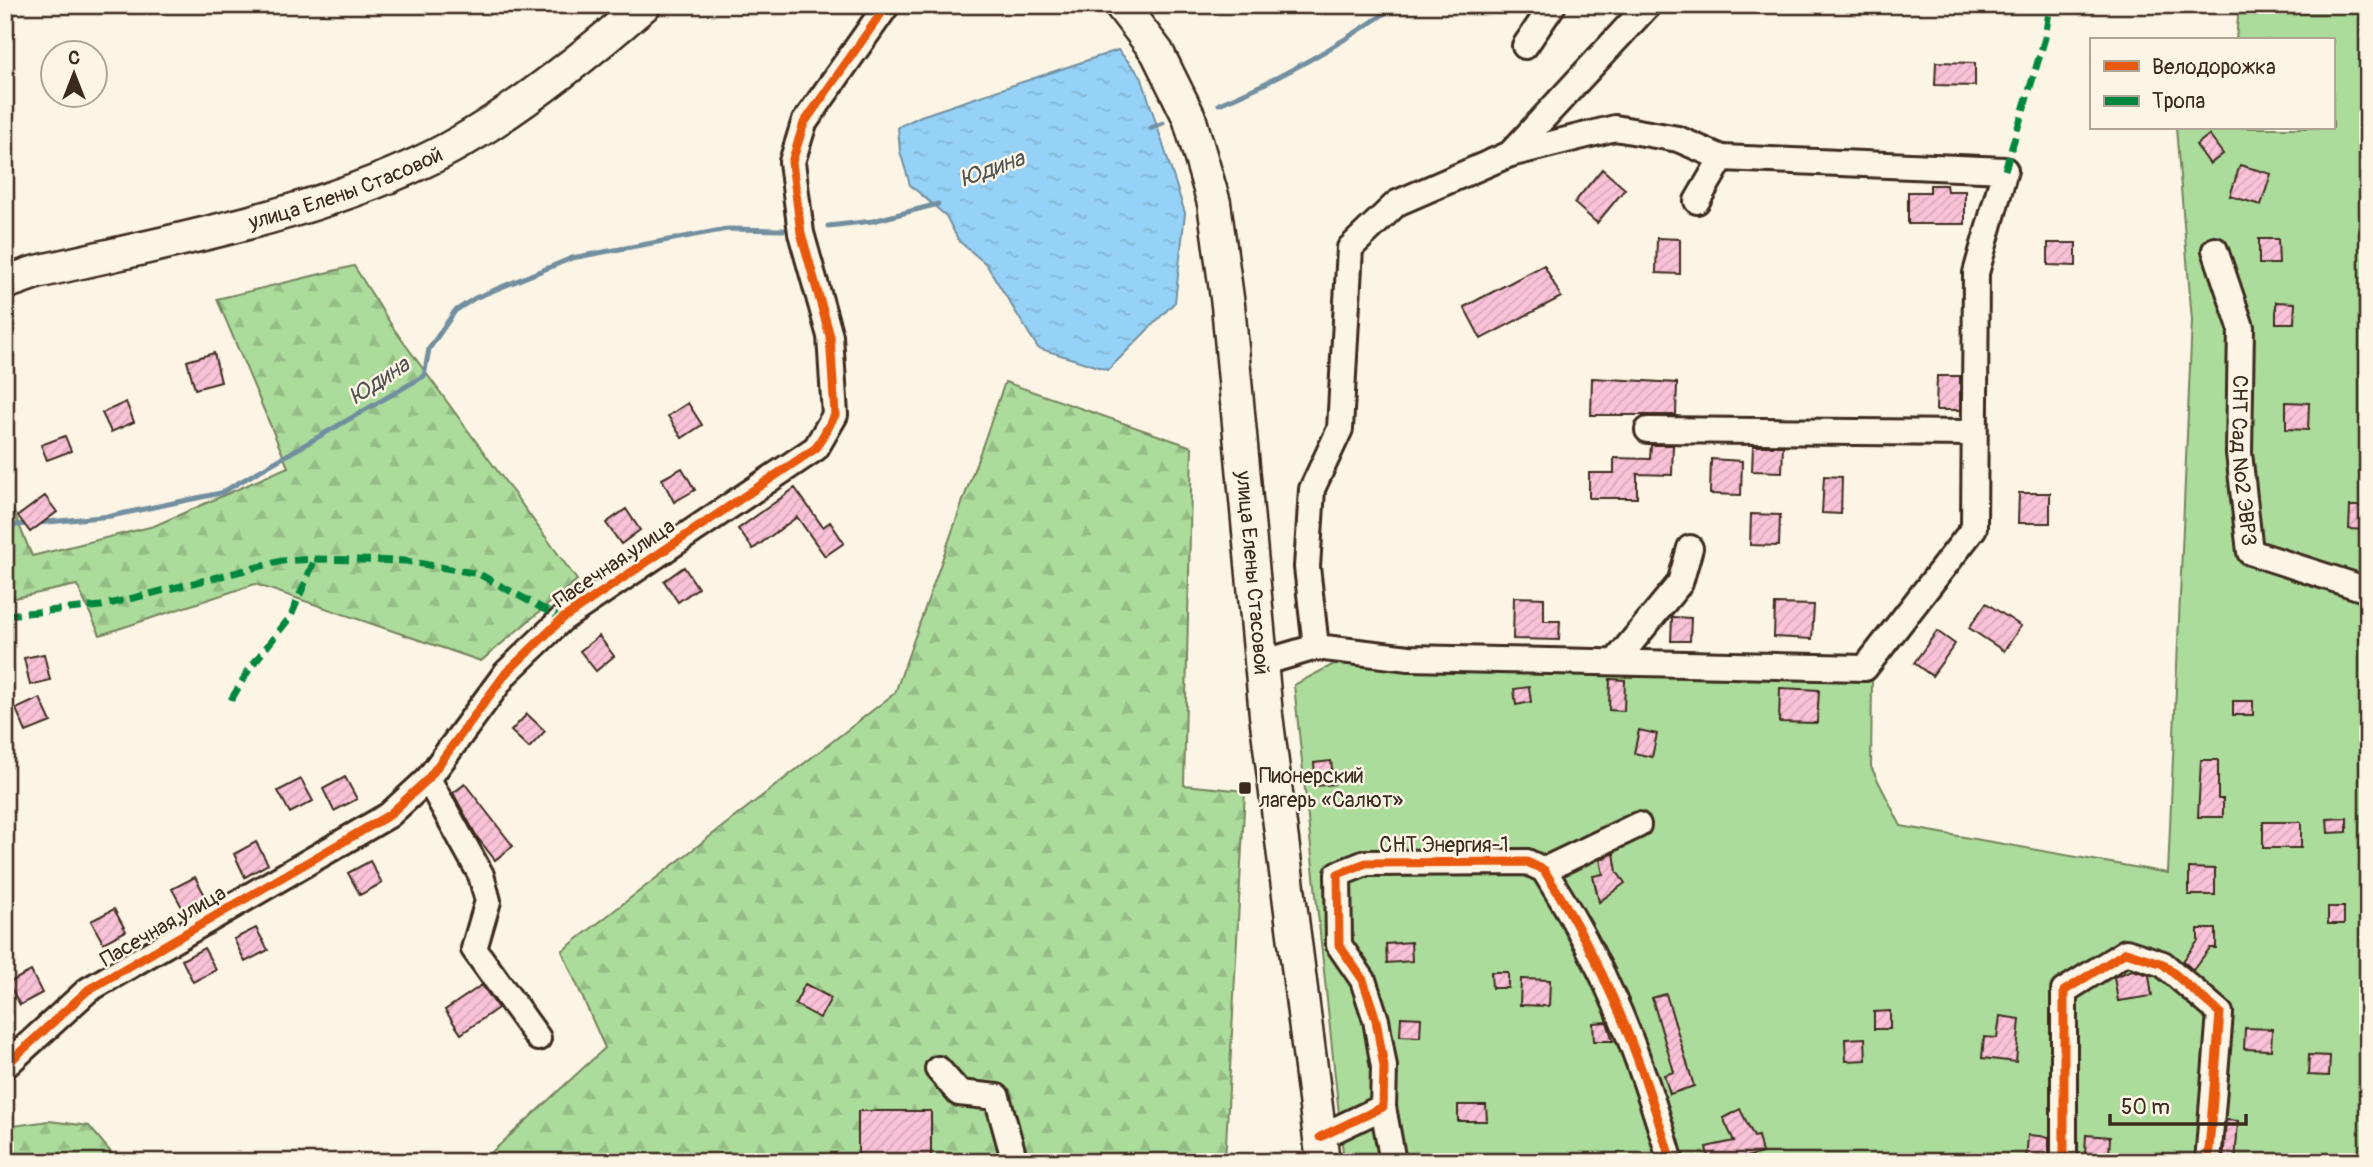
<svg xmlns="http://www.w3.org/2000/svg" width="2373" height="1167" viewBox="0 0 2373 1167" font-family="Pangolin,sans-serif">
  <defs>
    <pattern id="forest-firs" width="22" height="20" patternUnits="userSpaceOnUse" patternTransform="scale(1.75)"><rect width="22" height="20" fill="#acdc9c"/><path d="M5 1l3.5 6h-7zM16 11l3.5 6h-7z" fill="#95bd86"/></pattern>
    <pattern id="water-ripples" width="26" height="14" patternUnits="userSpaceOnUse" patternTransform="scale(1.75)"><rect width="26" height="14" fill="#96d2f7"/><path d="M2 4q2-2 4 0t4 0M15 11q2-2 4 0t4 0" fill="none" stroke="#82b4d3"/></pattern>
    <pattern id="building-hatch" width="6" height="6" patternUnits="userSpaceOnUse" patternTransform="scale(1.75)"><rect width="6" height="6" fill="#fac2d8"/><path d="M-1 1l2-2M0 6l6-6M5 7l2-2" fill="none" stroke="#d7a7b9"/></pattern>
  </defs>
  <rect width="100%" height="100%" fill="#fcf5e5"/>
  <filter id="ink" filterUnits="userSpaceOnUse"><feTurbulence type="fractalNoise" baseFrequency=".0143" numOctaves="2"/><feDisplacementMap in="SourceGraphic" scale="14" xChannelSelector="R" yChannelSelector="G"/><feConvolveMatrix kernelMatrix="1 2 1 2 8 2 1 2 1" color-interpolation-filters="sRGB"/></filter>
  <g filter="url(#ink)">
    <path fill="url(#forest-firs)" stroke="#74835d" stroke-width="2" d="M354 266 394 329 577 580 481 661 255 584 100 635 77 585 5 600V491L32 556 154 526 288 467 217 299Z
      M1005 382 1192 447 1184 785 1245 791 1225 1162H481L605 1048 562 951 895 693Z
      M49 1121 89 1126 119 1162H5V1127Z"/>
    <path fill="#acdc9c" stroke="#74835d" stroke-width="2" d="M2239 5H2368V1162H1344L1294 685 1334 664 1872 679 1871 767 1901 826 2168 873 2192 320 2176 128H2333V40H2236Z"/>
    <path fill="url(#water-ripples)" stroke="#728fa0" stroke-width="2" d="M1118 50 1141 76 1185 213 1175 302 1108 370 1038 348 986 264 959 241 946 216 910 185 900 151 898 127 921 116Z"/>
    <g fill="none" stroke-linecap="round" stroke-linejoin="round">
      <path stroke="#728fa0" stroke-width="5" d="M1219 104C1281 79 1342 43 1397 5
        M1151 128 1163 123
        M828 226 873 221 938 204
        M38 523 111 516 221 493 424 376 429 349 455 311 475 298 572 258 727 229 784 230
        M5 526 28 524"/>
    </g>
    <path fill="url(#building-hatch)" stroke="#3b2a1e" stroke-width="2" d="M1936 62 1975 63V86L1935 85Z
      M2209 135 2223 154 2210 164 2196 145Z
      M2240 165 2271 174 2261 205 2230 196Z
      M1602 169 1625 189 1597 223 1574 203Z
      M1930 185H1946L1947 191H1965V224H1908V192H1930Z
      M1657 238 1680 239V274L1656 273Z
      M2259 239H2278L2279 264H2259Z
      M2048 243H2076V266L2048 265Z
      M1544 265 1561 297 1481 339 1464 307Z
      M2276 302 2295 303 2294 323H2276Z
      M214 353 221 382 195 389 187 361Z
      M1937 376H1960V410H1936Z
      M1592 378 1677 383 1676 415H1591Z
      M126 402 134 422 111 432 102 413Z
      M2286 402 2309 403 2308 430 2286 429Z
      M688 403 702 425 682 438 668 416Z
      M65 436 71 451 47 460 41 445Z
      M1651 445H1673L1672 475 1637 474V498H1589V473H1614V458L1650 459Z
      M1753 446H1783L1782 472 1752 471Z
      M1711 459 1742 461 1741 495 1710 494Z
      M682 468 695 490 674 502 662 479Z
      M1824 476 1842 477 1841 514 1822 513Z
      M795 488 823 527 830 522 844 543 825 556 797 517 753 549 738 529Z
      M2019 493H2050V523H2018Z
      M45 496 57 512 30 532 18 516Z
      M2350 506H2368V530L2349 529Z
      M626 509 640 530 621 544 606 523Z
      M1751 514 1780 515 1779 546 1750 545Z
      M684 567 698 588 678 602 664 581Z
      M1514 597 1544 598V621H1560L1559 640 1513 639Z
      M1986 603 2021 626 2004 651 1969 628Z
      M1775 604 1814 605 1812 639 1774 637Z
      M1672 617 1691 618 1690 641H1671Z
      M1937 631 1955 644 1932 676 1914 663Z
      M599 636 614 656 596 671 580 651Z
      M44 654 50 680 30 685 24 658Z
      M1610 679 1625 680 1624 711 1609 710Z
      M1529 687 1531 702 1516 705 1514 689Z
      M1780 688 1819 690 1817 723 1779 722Z
      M40 698 51 722 26 732 16 709Z
      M2233 701H2253V715H2233Z
      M527 714 545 731 529 748 511 731Z
      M1639 730 1657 734 1652 757 1634 753Z
      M2201 760H2218V799H2223V817H2198Z
      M1331 761 1334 784 1316 786 1314 763Z
      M345 777 357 799 334 811 323 789Z
      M301 779 313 801 290 813 278 791Z
      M465 784 513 846 495 860 477 837 453 793Z
      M2347 818V832L2328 833 2327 819Z
      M2263 822H2301V848H2263Z
      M256 842 268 864 245 877 234 854Z
      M1614 853 1617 872 1625 883 1599 902 1593 876 1603 874 1600 860Z
      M370 861 382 883 360 895 348 873Z
      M2189 868 2215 869V895H2189Z
      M195 877 207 899 184 911 172 889Z
      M2328 907H2344V924H2328Z
      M114 909 126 931 103 943 91 921Z
      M256 928 268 950 245 962 234 939Z
      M2198 929H2216V948H2210L2193 970 2183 961 2198 941Z
      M1411 942 1412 961 1387 963 1386 944Z
      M204 948 216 970 193 982 182 960Z
      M2132 970 2149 975 2152 996 2118 1001 2114 977Z
      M31 971 42 993 20 1005 8 983Z
      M1491 972H1508V988H1492Z
      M1521 979 1550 980 1549 1006 1520 1005Z
      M805 984 831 998 820 1018 795 1004Z
      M482 985 498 1008 461 1034 445 1010Z
      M1666 994 1694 1086 1670 1094 1664 1075 1674 1072 1652 998Z
      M1890 1011V1029H1874V1012Z
      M2000 1016 2020 1019 2016 1062 1982 1058 1984 1037 1997 1038Z
      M1401 1017 1421 1018 1420 1037 1400 1036Z
      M1607 1022 1613 1041H1594L1593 1023Z
      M2245 1028 2272 1029 2271 1050 2244 1049Z
      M1865 1038 1866 1060 1846 1061 1845 1039Z
      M2309 1055 2330 1056 2329 1076 2308 1075Z
      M1458 1105H1486L1487 1121H1458Z
      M1740 1109 1754 1137 1758 1136 1762 1153 1743 1158 1744 1162H1709L1706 1147 1734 1141 1723 1118Z
      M858 1111H931V1162H858Z
      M2226 1120 2238 1121 2235 1162H2223Z
      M2028 1135 2049 1137V1162H2026Z
      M2086 1135 2110 1137 2109 1155 2085 1154Z"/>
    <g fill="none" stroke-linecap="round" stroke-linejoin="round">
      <g stroke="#3b2a1e" stroke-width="30">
        <g id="minor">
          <path d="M1525 46 1553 5"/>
          <path d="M1510 154 1648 5"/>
          <path d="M1697 201 1722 158"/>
          <path id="s1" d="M2215 250 2241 327 2239 453 2250 552 2368 590"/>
          <path d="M1648 430 1973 433"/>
          <path d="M1615 662 1680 583 1690 548"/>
          <path d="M1262 663 1316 647 1307 567 1312 489 1340 429 1350 248 1397 203 1510 154 1615 128 1678 139 1722 158 2005 170 1976 273 1974 528 1865 668 1409 658 1316 647"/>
          <path d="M428 779 481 875 488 901 474 949 538 1038"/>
          <path d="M1544 870 1638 825"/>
          <path d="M5 1066 88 990 389 815 428 779 506 673 562 619 816 448 835 415 830 336 801 233 792 162 804 123 887 5"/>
          <path d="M938 1069 959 1093 997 1097 1015 1162"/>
          <path d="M1383 1107 1393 1162"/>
          <path d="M1320 1137 1383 1107 1384 1067 1376 1020 1363 980 1339 945 1338 874 1366 863 1527 862 1544 870C1606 967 1639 1052 1671 1162"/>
          <path d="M2064 1162V991L2126 952 2163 964 2220 1013 2208 1162"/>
        </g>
      </g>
      <g stroke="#3b2a1e" stroke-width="37">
        <g id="major">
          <path id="s2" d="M1121 5 1157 52 1189 117 1214 203 1228 305 1266 715 1323 1162"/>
          <path id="s3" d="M5 283 33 273C164 242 301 219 424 161 497 127 583 58 644 5"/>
        </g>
      </g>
      <use href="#minor" stroke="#fcf5e5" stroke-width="24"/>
      <use href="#major" stroke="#fcf5e5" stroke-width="32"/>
      <path stroke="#00873e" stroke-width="7" stroke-dasharray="14 7" stroke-linecap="butt" d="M2005 170 2045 38 2050 5
        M5 615 101 606 282 561 315 559 406 561 479 574 562 619
        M231 700 250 668 291 616 315 559"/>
      <g stroke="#fcf5e5" stroke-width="13">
        <path id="cycleway" d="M5 1066 88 990 389 815 428 779 506 673 562 619 816 448 835 415 830 336 801 233 792 162 804 123 887 5
          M1320 1137 1383 1107 1384 1067 1376 1020 1363 980 1339 945 1338 874 1366 863 1527 862 1544 870C1606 967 1639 1052 1671 1162
          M2064 1162V991L2126 952 2163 964 2220 1013 2208 1162"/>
      </g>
      <use href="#cycleway" stroke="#e8590c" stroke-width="9"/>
    </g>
  </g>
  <rect fill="#3b2a1e" stroke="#fcf5e5" stroke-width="2.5" x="1238" y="781" width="14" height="14" rx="3.5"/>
  <g text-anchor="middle" stroke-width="5" stroke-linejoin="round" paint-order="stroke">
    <g font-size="21" fill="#3b2a1e" stroke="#fcf5e5">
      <text dy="7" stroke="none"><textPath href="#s3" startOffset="354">улица Елены Стасовой</textPath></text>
      <text dy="7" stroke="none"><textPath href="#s1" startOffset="215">СНТ Сад №2 ЭВРЗ</textPath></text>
      <text transform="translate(614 563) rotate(-34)" y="7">Пасечная улица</text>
      <text dy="7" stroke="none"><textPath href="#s2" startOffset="593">улица Елены Стасовой</textPath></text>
      <text x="1444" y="852">СНТ Энергия-1</text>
      <text transform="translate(163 926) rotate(-30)" y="7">Пасечная улица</text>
    </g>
    <g font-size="21" fill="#3b2a1e" stroke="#fcf5e5" text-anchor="start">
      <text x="1259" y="783">Пионерский<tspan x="1259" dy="24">лагерь «Салют»</tspan></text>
    </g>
    <g font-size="23" font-style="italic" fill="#525454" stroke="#fcf5e5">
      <text transform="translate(992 168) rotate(-20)" y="8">Юдина</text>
      <text transform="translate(379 380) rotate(-33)" y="8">Юдина</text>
    </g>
  </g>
  <rect width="2373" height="1167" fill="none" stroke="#fcf5e5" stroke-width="28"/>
  <rect x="14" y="14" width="2345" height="1139" fill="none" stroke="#3b2a1e" stroke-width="2.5" filter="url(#ink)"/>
  <rect x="2090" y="38" width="245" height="91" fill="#fcf5e5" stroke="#afa495" stroke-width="2"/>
  <rect x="2104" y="61" width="35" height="10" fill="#e8590c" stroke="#afa495" stroke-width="2"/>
  <text x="2152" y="74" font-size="21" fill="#3b2a1e">Велодорожка</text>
  <rect x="2104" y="96" width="35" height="10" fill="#00873e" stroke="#afa495" stroke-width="2"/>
  <text x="2152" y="108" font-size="21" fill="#3b2a1e">Тропа</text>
  <g transform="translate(74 74)"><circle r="33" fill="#fcf5e5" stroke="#afa495" stroke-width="2"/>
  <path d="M0-5L12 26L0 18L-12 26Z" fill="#3b2a1e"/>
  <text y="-10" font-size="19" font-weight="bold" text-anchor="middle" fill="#3b2a1e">С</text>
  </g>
  <path d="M2110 1114v10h136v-10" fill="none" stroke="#3b2a1e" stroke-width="3.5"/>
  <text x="2121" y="1114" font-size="21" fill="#3b2a1e" stroke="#fcf5e5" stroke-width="5" paint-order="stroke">50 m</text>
</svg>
